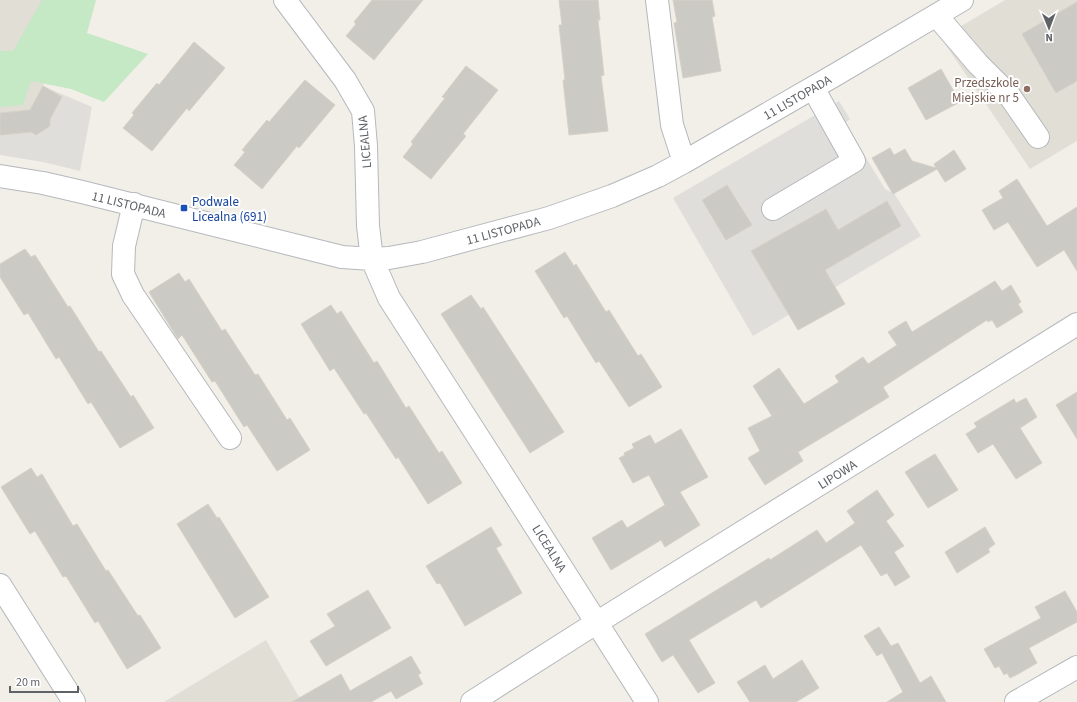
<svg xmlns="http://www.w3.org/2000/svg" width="1077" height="702" viewBox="0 0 1077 702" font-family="'Source Sans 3',sans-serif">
  <rect width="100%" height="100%" fill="#f1efe8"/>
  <path fill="#e0deda" d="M43 86 92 107 80 171 43 162 0 155V113L31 109Z
    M839 101 850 119 845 123 885 189 894 193 921 236 753 336 673 198Z"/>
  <path fill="#e1ded6" d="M0 0H74L43 86 30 110 0 113Z
    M1005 0H1077V141L1030 169 941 38Z
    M266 640 302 702H164Z"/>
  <path fill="#c5e8c5" d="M42 0H96L87 33 148 54 104 102 71 89 31 81 23 105 0 107V51H13Z"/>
  <path fill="#cccac5" stroke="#d6d1c6" d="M372 0H423L374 60 346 36 356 24 354 22Z
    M559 0H598L600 20H598L604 75 601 76 608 131 569 135 563 80H565L559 25H562Z
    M673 0H712L715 16 712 17 721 71 683 78 674 23 677 22Z
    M1077 2V81L1056 93 1022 34Z
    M194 42 225 68 189 111 187 108 152 151 123 128 134 115 132 113 157 83 159 85Z
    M466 66 498 90 463 134 466 136 431 179 403 157 413 144 411 142 445 98 442 97Z
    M941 69 960 102 926 120 908 88Z
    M305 80 335 105 299 148 297 146 262 189 234 165 245 152 242 150 267 120 269 122Z
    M43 86 62 97 50 119V126L36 135 31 132 0 135V113L30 110Z
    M890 148 894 155 905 149 912 161 936 168 934 164 954 150 966 169 945 182 937 169 893 194 872 158Z
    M1017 179 1047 226 1077 207V271L1064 250 1037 267 1008 222 994 230 982 210 1003 198 999 191Z
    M727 185 752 225 726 240 702 200Z
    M887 201 901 226 825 270 845 304 798 330 751 251 826 209 838 230Z
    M25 249 31 257 35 255 68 307 70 306 99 352 101 351 131 397 133 395 154 428 120 448 91 402 88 404 59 357 56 359 28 313 24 315 0 277V264Z
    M565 252 574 266 576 264 606 312 609 310 638 356 641 354 662 387 629 407 599 361 596 363 567 316 564 318 535 271Z
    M179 273 185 282 189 279 222 331 225 329 255 375 258 374 287 420 290 418 310 450 277 471 247 425 244 427 215 381 212 382 182 335 178 339 149 292Z
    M995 281 1002 291 1011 285 1021 302 1018 304 1023 312 997 328 992 320 988 322 987 320 883 387 889 397 798 452 803 461 765 485 748 458 760 451 748 428 772 416 753 386 779 368 804 404 839 382 835 376 863 357 868 364 897 345 888 332 906 321 912 332Z
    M471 295 481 309 483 307 564 432 530 453 441 314Z
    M331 305 337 314 341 311 374 363 377 361 406 408 409 406 439 453 442 451 462 483 428 504 398 457 396 459 366 413 364 414 334 368 330 371 301 324Z
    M1077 392V439L1056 405Z
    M1026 398 1037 417 1020 428 1042 463 1016 479 993 444 978 453 966 434 977 427 974 423 1014 399 1016 403Z
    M681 429 708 477 680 492 700 525 665 547 661 540 611 570 592 538 622 520 627 528 665 505 649 475 633 483 619 458 625 455 624 453 634 448 632 444 650 435 655 444Z
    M935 454 958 490 928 508 905 472Z
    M31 468 37 477 42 474 73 526 77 524 106 571 108 570 138 616 140 615 161 648 127 669 98 621 95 623 66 576 63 577 35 531 30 534 1 487Z
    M877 490 894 515 886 521 904 546 894 552 910 577 895 586 887 573 881 576 861 545 761 608 756 600 689 640 715 683 698 693 673 655 662 662 645 634 769 558 770 560 817 530 826 543 855 523 847 511Z
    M208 504 217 518 219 517 269 597 235 618 177 524Z
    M491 527 502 545 496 548 522 593 465 626 440 583 437 584 426 566Z
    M985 527 995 544 988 549 990 552 957 573 945 552Z
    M368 590 391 628 326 666 310 641 335 626 327 614Z
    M1065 591 1077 612V622L1029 648 1037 663 1018 674 1010 678 1007 673 1004 675 999 666 995 668 984 649 1041 618 1035 607Z
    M879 627 891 646 898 643 920 683 931 676 946 702H887L903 692 882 653 877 656 864 636Z
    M411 656 421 673 418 675 423 684 396 699 391 691 371 702H292L341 674 350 691Z
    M802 660 819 688 796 702H750L737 682 765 665 773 679Z"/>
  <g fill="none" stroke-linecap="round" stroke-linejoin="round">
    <g stroke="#b5b8bc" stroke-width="24">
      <path id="minor" d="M285 0 345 80 363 111 366 146 368 226 372 259 389 298 502 474 647 702
        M657 0 672 125 684 162
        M936 15 978 64 1009 95 1038 137
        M0 176 43 183 82 192 342 257 372 259 389 258 422 252 549 218 612 196 658 176 684 162 835 75 962 0
        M134 204 124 246 123 274 133 295 230 438
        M773 209 854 161 813 88
        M0 585 74 702
        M472 702 585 630 1077 324
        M1016 702 1077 667"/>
    </g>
    <use href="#minor" stroke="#fff" stroke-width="22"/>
  </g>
  <circle fill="#8d6e63" stroke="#fff" stroke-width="1.5" cx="1027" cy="89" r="4"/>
  <rect fill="#1a4fb4" stroke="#fff" stroke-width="1.5" x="180" y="204" width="8" height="8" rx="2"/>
  <g text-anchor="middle" stroke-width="4" stroke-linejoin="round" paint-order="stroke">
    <g font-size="13" fill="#785e54" stroke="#fff" text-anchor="end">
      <text x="1019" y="87">Przedszkole<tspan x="1019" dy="15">Miejskie nr 5</tspan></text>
    </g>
    <g font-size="13" fill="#5f6368" stroke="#fff">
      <text transform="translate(797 97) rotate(-30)" y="5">11 LISTOPADA</text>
      <text transform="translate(364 142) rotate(-95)" y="5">LICEALNA</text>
      <text transform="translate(129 204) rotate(14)" y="5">11 LISTOPADA</text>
      <text transform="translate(503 230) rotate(-15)" y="5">11 LISTOPADA</text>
      <text transform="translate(837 474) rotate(-32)" y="5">LIPOWA</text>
      <text transform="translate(550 548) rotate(58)" y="5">LICEALNA</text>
    </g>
    <g font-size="13" fill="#164399" stroke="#fff" text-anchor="start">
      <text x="192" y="206">Podwale<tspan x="192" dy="15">Licealna (691)</tspan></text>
    </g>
  </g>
  <g transform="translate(1049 28) rotate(179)" stroke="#ffffff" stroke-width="3" paint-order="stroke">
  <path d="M0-3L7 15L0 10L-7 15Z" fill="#5f6368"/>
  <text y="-6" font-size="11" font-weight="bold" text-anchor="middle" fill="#5f6368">N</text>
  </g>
  <path d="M10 686v6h68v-6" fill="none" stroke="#5f6368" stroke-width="2"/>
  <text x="16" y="686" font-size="12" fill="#5f6368" stroke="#ffffff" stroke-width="3" paint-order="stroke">20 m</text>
</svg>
